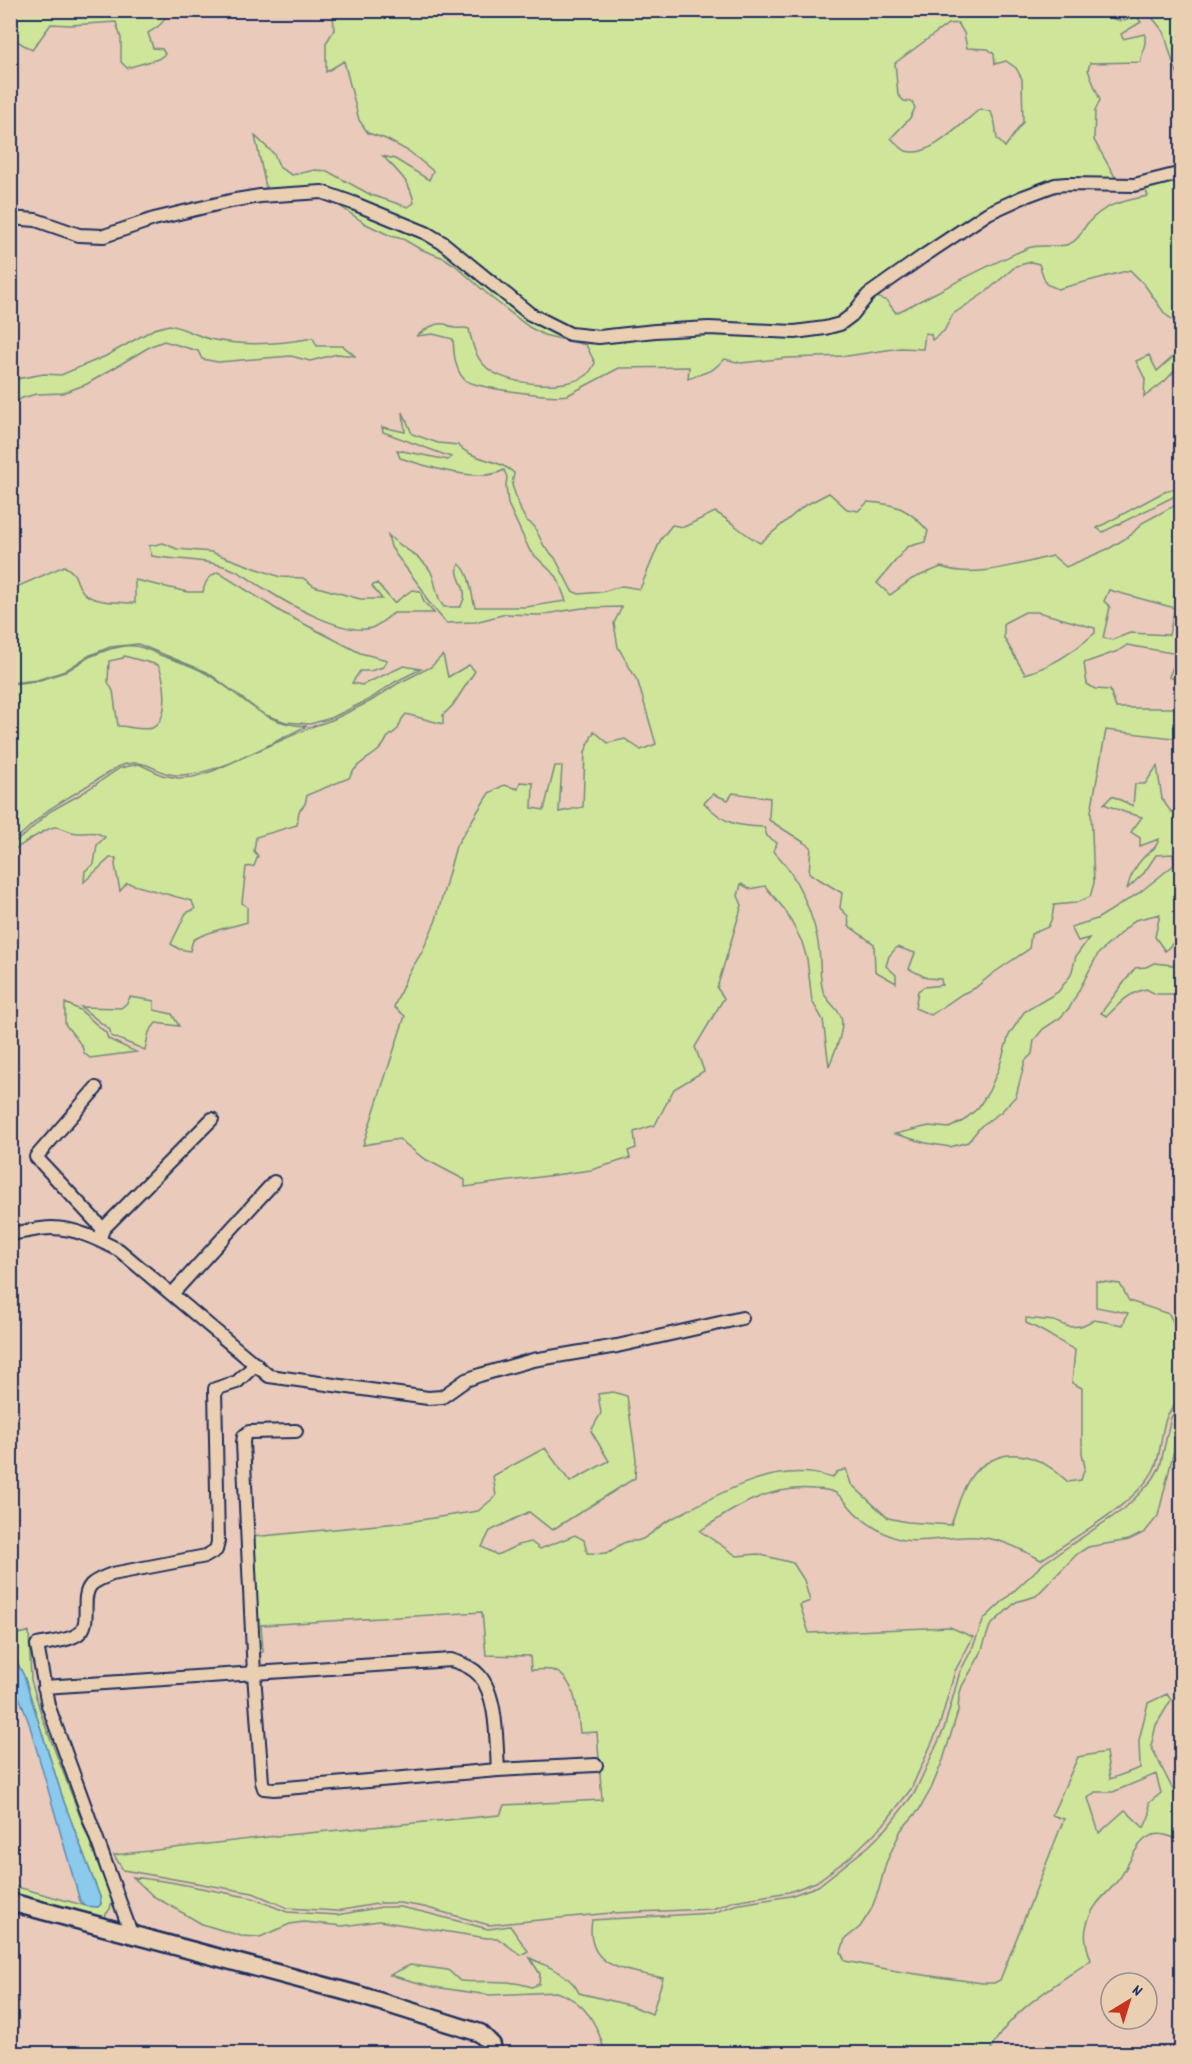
<svg xmlns="http://www.w3.org/2000/svg" width="1192" height="2064" viewBox="0 0 1192 2064" font-family="Dekko,sans-serif">
  <rect width="100%" height="100%" fill="#e9cabb"/>
  <filter id="ink" filterUnits="userSpaceOnUse"><feTurbulence type="fractalNoise" baseFrequency=".0167" numOctaves="2"/><feDisplacementMap in="SourceGraphic" scale="12" xChannelSelector="R" yChannelSelector="G"/><feConvolveMatrix kernelMatrix="1 2 1 2 8 2 1 2 1" color-interpolation-filters="sRGB"/></filter>
  <g filter="url(#ink)">
    <path fill="#cfe59a" stroke="#758a7c" stroke-width="1.5" fill-rule="evenodd" d="M1116 10 1112 18 1120 21 1137 17 1141 22 1121 34 1123 39 1145 34V43L1140 62 1090 63 1088 70 1100 100 1095 111 1094 140 1119 184 1080 181 1005 203 851 314 825 327 599 336 559 328 456 251 354 201 267 192 255 136 274 154 280 168 292 175 315 170 327 171 371 195 408 207 414 203C411 182 397 171 383 156L395 159 429 180 433 171 410 152 386 139 368 133 359 120 344 61 326 72V43L334 30 333 11ZM958 23 964 33 967 48 988 49 994 54 995 64 1006 61 1016 68 1022 79 1023 122 1005 147 997 139 995 123 991 112 980 109C963 122 929 159 906 151 901 149 895 142 891 138L910 118 915 108 912 102 904 101 898 95 895 63 948 24Z
      M10 11H167C165 23 158 27 148 33L153 48 162 49 165 54 158 59 127 68 121 62V38L116 22 70 25 51 24 32 50 17 41 11 33Z
      M1153 11H1181V80L1174 66 1164 32 1151 16Z
      M1181 175V326L1165 314 1144 284 1130 270 1058 289 1046 284 1039 264 1031 262 1016 266 986 292 953 314 944 331 932 340 931 334 925 333 923 349 900 348 847 356 787 358 741 363 725 359 712 370 688 379 689 367 619 368 568 395C555 398 471 388 464 379 454 368 454 352 453 339L433 334 416 336C424 331 434 322 444 324 448 324 450 327 454 328 460 329 463 327 469 329 472 343 475 357 486 367 504 385 566 391 587 375 590 372 593 367 595 363L586 345 544 335 529 327 493 299 455 265 444 258 420 249 403 239 391 236 366 224 331 200 431 240 558 333H821L872 295 887 301 896 313C940 291 983 267 1028 248 1040 243 1056 249 1069 244 1079 240 1081 232 1087 224 1104 204 1123 201 1148 196L1144 185Z
      M169 325C185 328 198 337 214 340 247 346 281 344 313 338L317 346H343L355 356 337 354 310 361 291 356 218 362 202 359 198 351 164 341 151 346 87 384 63 393 36 394 22 398 11 406V380L44 374 61 375 106 356 154 329Z
      M1181 350V364L1165 381 1144 397 1145 379 1136 361 1149 355 1157 371Z
      M403 412 412 434 438 443 458 445C473 461 498 458 514 473L512 485 521 511 526 520 534 526 544 546 555 558 572 591 579 594 602 592 622 586 640 589 661 539 672 525 684 527 715 512C732 521 743 534 760 543L804 506 829 493 847 509 858 511 868 502C897 504 909 509 928 531L925 542 907 547 877 583 890 595 912 579 941 567C976 579 1017 564 1053 556L1066 567 1110 548 1131 535 1142 523 1181 502V739L1106 730 1091 811 1094 883 1090 897 1075 903 1054 905 1052 918 1048 927 1031 934 1029 949 992 974 975 988 962 994 931 1015 915 1008 918 991 924 987 942 985 941 979 927 978 909 969 915 953 897 947 889 956 886 966 896 975V983L875 971 874 944 849 926 848 916 840 908 842 893 809 873 811 847 769 820 770 798 733 793 728 800 713 794 704 803C725 824 735 826 764 827L767 836 777 843 773 851C796 872 816 919 819 950 821 964 819 977 823 991 826 1001 837 1007 841 1017 845 1031 834 1053 829 1066L823 1020 812 1001 807 959 802 942 785 910 765 886 750 889 741 884 738 896 742 905 717 988 724 998 695 1047 704 1071 674 1089 655 1125 634 1132 636 1148 628 1151 630 1158 591 1170 465 1187V1180L423 1158 399 1139 363 1145 405 1016 394 1007 407 976 422 952 436 920 456 846 489 793 504 785 518 789 520 782 533 783 532 808 544 810 555 766H562L559 812 583 807 585 752 594 731 608 743 625 739 641 750 656 744 638 682 618 647 614 623 622 607 582 608 539 615 506 614 475 622 446 623 427 600 422 589 397 556 391 547 388 535C400 547 424 558 431 572 437 584 435 597 444 607H460C473 588 452 579 459 564 471 572 471 595 475 607H526L566 601 557 577 530 551 508 504 506 485 507 477 504 470C481 484 425 466 400 458L397 450 448 460 451 457 383 432 382 427 405 432ZM1109 590 1175 608 1169 635 1130 633 1112 640 1103 638 1110 607 1104 601ZM1025 612H1038L1095 628V633C1073 652 1053 666 1025 674L1004 638V623ZM1127 645 1178 654 1169 677 1177 680 1174 708H1116L1110 690 1095 689 1087 684 1084 663 1118 651Z
      M1181 486V493L1103 532 1097 528 1162 493Z
      M163 543 177 549 211 552 280 577 303 578 314 586 360 599H382L372 586 377 583 394 603 412 590 420 591 424 602 434 613H394C386 618 380 625 371 628 345 636 288 604 265 589 253 582 243 573 229 568 205 559 177 560 152 556L149 546Z
      M64 566C81 576 73 581 83 592 94 604 120 602 135 603V580L188 592H203C205 582 208 577 218 572L281 612 343 644 360 653 387 660 383 667 370 671H360L352 683 362 685 404 666 421 669 395 682 370 699 331 718 310 724 286 722 263 714 207 672 138 644 110 647 88 656 65 671 37 680 11 683V592L12 589Z
      M125 646C140 645 146 649 160 655 175 661 192 665 207 674 244 695 260 725 307 726 270 743 223 773 182 775 156 777 149 755 119 766L48 810 23 833 11 841V684L37 681 65 672 89 657 110 649ZM124 656 158 665C166 679 170 720 152 728 142 731 128 726 118 726L113 691 108 682 109 661 123 658Z
      M443 655 448 677 469 665 475 671 453 705 443 715V724L406 714 402 719 398 729 387 738C381 756 357 759 349 778L307 795 305 804 299 811 297 825 256 837 254 851 258 856 254 866 246 867 242 903 247 907V922C228 928 210 930 193 940L190 951 179 949 171 944 186 913 195 909 192 901 127 883 120 891 115 865 116 858H110L84 882 85 871 94 864 97 845 105 837C95 830 89 833 78 833 70 833 63 827 55 827 48 827 18 847 11 852V844L25 835 49 812 81 794 120 768 139 764 162 775 178 778 193 777 213 771 311 727 332 720 371 701 397 684 431 667Z
      M1157 766 1162 799 1171 812 1179 810 1182 826 1181 927 1174 942 1165 951 1155 937 1160 914 1135 920 1098 954 1070 1007 1060 1018 1043 1029 1034 1040 1032 1054 1025 1061 1016 1096 1001 1112 981 1126 968 1142 950 1147 926 1143 895 1134 929 1126 949 1128 963 1121 978 1108 989 1091 999 1068 1009 1035 1024 1012 1058 992 1071 975 1076 956 1089 938 1078 941 1071 927 1097 919 1139 893 1174 865 1173 854 1156 855 1144 873 1127 889C1130 877 1134 867 1143 858 1150 849 1155 852 1159 839L1140 846V838L1131 832 1142 817 1124 812 1104 804 1112 796 1133 806 1135 784H1145Z
      M1154 963 1181 966V994H1156L1146 989C1128 993 1120 1003 1107 1016L1101 1013 1135 968 1146 967Z
      M130 997 154 1001V1010L172 1014 179 1026 156 1023 149 1032 145 1050 111 1036 110 1030 81 1007 121 1008 127 1003Z
      M65 1003 80 1010 106 1033 108 1039 136 1052 90 1058 84 1053 82 1046 65 1024Z
      M1096 1281 1120 1284 1129 1301 1169 1314 1175 1326 1181 1330V1401C1157 1415 1165 1444 1155 1467 1141 1501 1072 1538 1041 1560 1016 1546 993 1535 963 1537 944 1538 922 1543 903 1540 889 1537 870 1526 859 1516 851 1510 845 1499 836 1493 830 1490 820 1489 814 1489 769 1485 735 1507 700 1531L737 1556 757 1554 793 1563 804 1580 810 1601 800 1605 809 1633 950 1627 973 1637 955 1671 939 1727 911 1789 883 1825 849 1858 816 1882 789 1892 734 1901 712 1909 611 1913 489 1925 424 1907 400 1903H382L337 1911 288 1908 253 1893 123 1870 114 1855 276 1836 500 1815 504 1805 602 1800 597 1732 580 1733C578 1714 576 1675 551 1670 545 1669 537 1670 531 1670L530 1656 486 1655 482 1612 261 1625 263 1652 255 1654 252 1537 408 1522 478 1511 496 1496 493 1476 545 1448 570 1482 609 1461 591 1431 601 1413 598 1394 613 1392 627 1396 636 1459 635 1478 552 1530 529 1512 490 1531 482 1547 497 1555 518 1545 531 1542 540 1549 575 1535 584 1540 587 1553C593 1553 600 1554 606 1553 613 1551 619 1544 626 1542 630 1540 636 1542 640 1540 649 1537 658 1527 666 1522 715 1496 776 1458 832 1478L837 1472 846 1469 851 1484 888 1518 907 1522 951 1525C957 1509 962 1488 973 1474 978 1468 986 1463 992 1460 1020 1446 1047 1462 1068 1482L1081 1480 1085 1467 1082 1453V1388L1072 1383 1075 1350C1058 1341 1045 1331 1026 1323V1318L1054 1321 1069 1327 1081 1326 1094 1320 1123 1325 1128 1313 1096 1307Z
      M1181 1406V1438L1175 1446 1158 1516 1145 1532 1129 1540 1088 1547 1077 1554 1036 1596 1016 1602 990 1626 980 1655 962 1686 959 1696 958 1711 943 1760 931 1789 919 1810 901 1830 886 1863 879 1889 871 1910 860 1927 845 1939 841 1952 845 1961 902 1972 982 1983H994L1000 1980 1064 1819 1052 1815 1078 1757 1106 1752 1110 1779 1140 1768 1139 1740 1148 1703 1167 1694 1171 1700 1156 1725 1151 1746 1181 1806V1843C1177 1838 1172 1837 1165 1835 1138 1829 1131 1864 1119 1879 1106 1896 1093 1902 1087 1924 1083 1937 1087 1948 1091 1960 1054 1986 1008 2011 989 2053H605C598 2025 586 2001 556 1992L489 1995 434 1987 390 1975 410 1965 448 1970 460 1981C488 1983 504 1978 532 1987L539 1984 540 1974 530 1958C548 1967 571 1974 579 1993L629 2005 652 2014 663 1978C627 1970 584 1969 592 1920L713 1913 735 1905 790 1896 818 1886 869 1846 887 1828 915 1792 944 1729 960 1672 972 1649 984 1619 1044 1563 1124 1509 1142 1491 1153 1479 1160 1467 1171 1417ZM1156 1774 1161 1793 1149 1803 1150 1814 1144 1828 1125 1810 1099 1833 1088 1798 1095 1792H1113Z
      M29 1632 31 1680 42 1717 112 1900 110 1909 104 1917 11 1894 10 1885 86 1906 98 1907 101 1904 100 1897 64 1802 24 1676 11 1650V1635Z
      M133 1877 170 1882 252 1898 287 1912 337 1915 382 1907H400L423 1912 488 1929 510 1926 528 1951 521 1955 497 1938H487L379 1921 343 1926 304 1922 290 1924 260 1937 241 1936 202 1924 153 1896Z"/>
    <path fill="#8bcaec" stroke="#5e8cb3" stroke-width="1.5" d="M11 1650 24 1676 64 1802 100 1897 101 1904 98 1907 86 1906 80 1901 29 1723 11 1675Z"/>
    <g fill="none" stroke-linecap="round" stroke-linejoin="round">
      <g stroke="#1b2f5e" stroke-width="16">
        <path id="minor" d="M10 218 36 220 79 235 104 236 154 219 230 201 260 196 322 192 353 203 426 233 443 243 530 314 570 334 599 337 655 331 709 328 795 332 825 328 840 324 852 315 868 295 922 257 988 213 1023 197 1055 185 1067 184 1134 185 1182 173
          M96 1088 36 1157 103 1229
          M10 1234C24 1232 39 1228 52 1228 76 1228 99 1240 119 1250L269 1376 428 1398 442 1397 466 1380 480 1375 533 1360 617 1346 742 1318
          M101 1235 103 1229 212 1119
          M172 1294 274 1182
          M296 1431 249 1432 244 1436 243 1442 254 1674 262 1782 264 1788 274 1789 498 1770 596 1765
          M44 1687 451 1660C461 1663 472 1667 479 1675 498 1696 496 1743 498 1770
          M131 1933 48 1705 37 1645C47 1643 71 1640 78 1634 93 1624 79 1598 91 1585 96 1580 105 1577 112 1574L206 1556 216 1550 218 1542 215 1389 237 1382 256 1364"/>
      </g>
      <g stroke="#1b2f5e" stroke-width="21">
        <path id="secondary" d="M10 1902 359 1995 480 2033 492 2045 493 2054"/>
      </g>
      <use href="#minor" stroke="#ebcfb2" stroke-width="12"/>
      <use href="#secondary" stroke="#ebcfb2" stroke-width="16"/>
    </g>
  </g>
  <rect width="1192" height="2064" fill="none" stroke="#ebcfb2" stroke-width="36"/>
  <rect x="18" y="18" width="1156" height="2028" fill="none" stroke="#1b2f5e" stroke-width="2" filter="url(#ink)"/>
  <g transform="translate(1129 2001) rotate(38)"><circle r="28" fill="#ebcfb2" stroke="#988f90" stroke-width="1.5"/>
  <path d="M0-4.5L10 22L0 15L-10 22Z" fill="#c8321e"/>
  <text y="-9" font-size="16" font-weight="bold" text-anchor="middle" fill="#1b2f5e">N</text>
  </g>
</svg>
